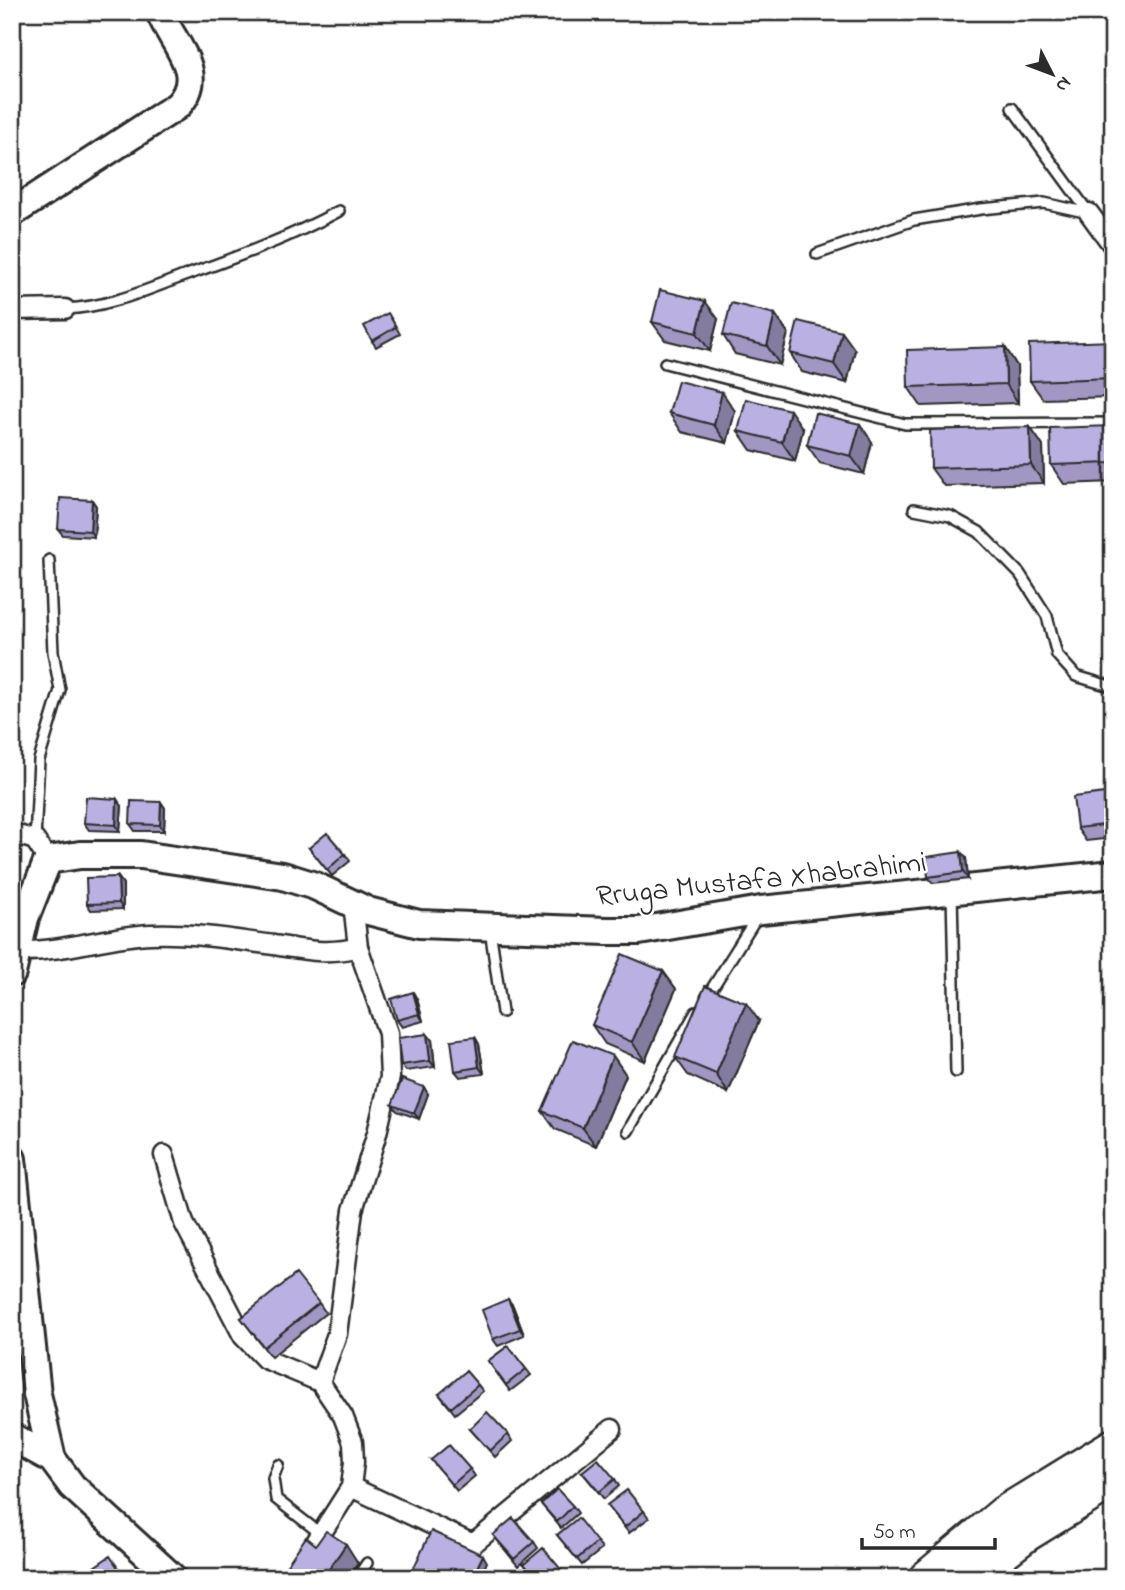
<svg xmlns="http://www.w3.org/2000/svg" width="1125" height="1590" viewBox="0 0 1125 1590" font-family="'Indie Flower',sans-serif">
  <rect width="100%" height="100%" fill="#fff"/>
  <filter id="ink" filterUnits="userSpaceOnUse"><feTurbulence type="fractalNoise" baseFrequency=".0143" numOctaves="2"/><feDisplacementMap in="SourceGraphic" scale="14" xChannelSelector="R" yChannelSelector="G"/><feConvolveMatrix kernelMatrix="1 2 1 2 8 2 1 2 1" color-interpolation-filters="sRGB"/></filter>
  <g filter="url(#ink)">
    <g fill="none" stroke-linecap="round" stroke-linejoin="round">
      <g stroke="#2b2b2b" stroke-width="14">
        <path id="lane" d="M1012 108 1089 213
          M817 254 914 220 981 209 1044 203 1089 213
          M65 309C108 307 144 291 184 276 237 257 289 238 339 211
          M665 363 905 424 1113 423
          M914 509 950 516 979 532 1020 574 1047 616 1057 655 1076 676 1113 687
          M35 840 39 760 60 690 53 652 49 560
          M952 893 956 1072
          M490 929 502 1012
          M706 998 758 915
          M628 1131 696 1012
          M278 1465 273 1478 276 1499 321 1534
          M357 1578 367 1563"/>
      </g>
      <g stroke="#2b2b2b" stroke-width="23">
        <path id="street" d="M1089 213 1113 246
          M12 310 65 309
          M12 833 35 840 48 860
          M19 951C64 952 107 936 151 934 191 932 234 940 274 945 303 950 330 955 358 947
          M164 1155 184 1223 243 1336 265 1359 320 1382 343 1416 353 1442 354 1462 351 1487 293 1578
          M320 1382 337 1334 353 1210 377 1133 390 1077 388 1033 358 947 353 904
          M351 1487 473 1544 612 1429"/>
      </g>
      <g stroke="#2b2b2b" stroke-width="32">
        <path id="secondary" d="M12 213 177 106C209 74 172 44 160 12
          M12 973 25 918 48 860 80 855H141L283 876 315 886 368 911 419 924 607 931H639L761 910 1113 874
          M12 1159 37 1394 52 1459
          M12 1437 52 1459 72 1486 173 1578"/>
      </g>
      <g stroke="#2b2b2b" stroke-width="38">
        <path id="highway" d="M926 1578 1004 1513 1113 1446
          M970 1578 1027 1534 1113 1481"/>
      </g>
      <use href="#lane" stroke="#fff" stroke-width="9"/>
      <use href="#street" stroke="#fff" stroke-width="18"/>
      <use href="#secondary" stroke="#fff" stroke-width="26"/>
      <use href="#highway" stroke="#fff" stroke-width="33"/>
    </g>
    <path fill="#a197c2" stroke="#2b2b2b" stroke-width="2" d="M775 314 788 333 780 365 735 354 723 335Z
      M718 319 710 351 665 340 652 322Z
      M392 320 400 334 376 347 372 341Z
      M1113 341V397L1043 399 1030 381Z
      M1005 347 1017 366 1018 403 921 406 908 387Z
      M855 350 847 383 802 372 790 353Z
      M735 411 727 443 682 432 669 413Z
      M1113 426V482L1064 484 1051 465Z
      M1030 427 1043 446 1044 483 944 486 931 468Z
      M803 429 795 461 751 450 738 431Z
      M872 442 864 474 820 463 807 445Z
      M92 500 96 506 94 537 63 535 58 529Z
      M1113 792V838L1086 841 1077 828Z
      M161 802 165 808 164 831H135L130 824Z
      M122 806 120 831 89 830 84 823Z
      M309 848 345 854 350 861 332 876Z
      M966 858 968 879 933 883 928 877Z
      M118 877 123 884V909L91 910 87 904Z
      M663 971 676 989 645 1061 605 1044 592 1025Z
      M417 999 423 1021 402 1027 397 1020Z
      M759 1021 728 1093 688 1075 675 1057Z
      M427 1034 432 1040 435 1067 406 1071 401 1065Z
      M475 1037 479 1044 484 1074 460 1077 455 1071Z
      M613 1056 626 1075 596 1146 555 1129 542 1111Z
      M428 1094 419 1119 397 1111 392 1105Z
      M508 1299 513 1306 524 1335 498 1346 493 1339Z
      M319 1303 326 1313 271 1357 241 1318Z
      M508 1346 531 1375 510 1391 488 1361Z
      M478 1385 483 1391 455 1414 439 1394Z
      M470 1429 508 1434 512 1441 495 1457Z
      M431 1460 470 1469 475 1476 457 1491Z
      M582 1472 615 1479 619 1486 604 1499Z
      M541 1504 573 1506 578 1513 561 1528Z
      M644 1511 649 1518 629 1533 612 1512Z
      M493 1535 534 1542 538 1548 518 1566Z
      M557 1535 597 1542 602 1549 582 1565Z
      M524 1564 564 1573 567 1578H535Z"/>
    <path fill="#837b9e" stroke="#2b2b2b" stroke-width="2" d="M705 301 718 319 710 351 697 333Z
      M775 314 788 333 780 365 767 346Z
      M842 332 855 350 847 383 834 364Z
      M1005 347 1017 366 1018 403 1006 384Z
      M722 392 735 411 727 443 714 425Z
      M790 410 803 429 795 461 782 442Z
      M860 424 872 442 864 474 851 456Z
      M1030 427 1043 446 1044 483 1031 465Z
      M92 500 96 506 94 537 90 531Z
      M117 799 122 806 120 831 116 825Z
      M161 802 165 808 164 831 160 825Z
      M961 852 966 858 968 879 963 872Z
      M118 877 123 884V909L119 903Z
      M663 971 676 989 645 1061 632 1042Z
      M413 992 417 999 423 1021 419 1014Z
      M746 1003 759 1021 728 1093 716 1074Z
      M427 1034 432 1040 435 1067 430 1061Z
      M475 1037 479 1044 484 1074 479 1067Z
      M613 1056 626 1075 596 1146 583 1128Z
      M424 1087 428 1094 419 1119 414 1113Z
      M508 1299 513 1306 524 1335 520 1329Z
      M346 1544 358 1563 348 1578H323Z
      M483 1555 487 1562 480 1578H472Z"/>
    <path fill="#bbb0e2" stroke="#2b2b2b" stroke-width="2" d="M660 290 705 301 697 333 652 322Z
      M731 303 775 314 767 346 723 335Z
      M388 313 396 327 372 341 364 326Z
      M798 321 842 332 834 364 790 353Z
      M1113 341V378L1030 381 1029 344Z
      M1005 347 1006 384 908 387 907 350Z
      M678 381 722 392 714 425 669 413Z
      M746 399 790 410 782 442 738 431Z
      M815 413 860 424 851 456 807 445Z
      M1113 426V463L1051 465 1050 428Z
      M1030 427 1031 465 931 468 930 430Z
      M60 498 92 500 90 531 58 529Z
      M1113 792V824L1077 828 1073 797Z
      M86 797 117 799 116 825 84 823Z
      M131 801 161 802 160 825 130 824Z
      M327 833 345 854 327 870 309 848Z
      M961 852 963 872 928 877 926 857Z
      M118 877 119 903 87 904 86 878Z
      M622 954 663 971 632 1042 592 1025Z
      M705 986 746 1003 716 1074 675 1057Z
      M413 992 419 1014 397 1020 391 999Z
      M427 1034 430 1061 401 1065 398 1038Z
      M475 1037 479 1067 455 1071 451 1040Z
      M573 1040 613 1056 583 1128 542 1111Z
      M402 1079 424 1087 414 1113 392 1105Z
      M296 1274 319 1303 264 1347 241 1318Z
      M508 1299 520 1329 493 1339 482 1310Z
      M508 1346 526 1369 506 1385 488 1361Z
      M466 1371 478 1385 451 1408 439 1394Z
      M487 1412 508 1434 490 1451 470 1429Z
      M449 1445 470 1469 452 1485 431 1460Z
      M598 1459 615 1479 599 1492 582 1472Z
      M557 1489 573 1506 557 1522 541 1504Z
      M627 1490 644 1511 625 1527 607 1505Z
      M513 1518 534 1542 514 1559 493 1535Z
      M578 1518 597 1542 577 1559 557 1535Z
      M326 1531 346 1544 323 1578H278L306 1537 316 1545Z
      M431 1531 483 1555 472 1578H409Z
      M543 1548 564 1573 558 1578H536L524 1564Z
      M110 1556 125 1578H82L81 1576Z"/>
  </g>
  <g text-anchor="middle" stroke-width="5" stroke-linejoin="round" paint-order="stroke">
    <g font-size="30" fill="#2b2b2b" stroke="#fff">
      <text transform="translate(761 878) rotate(-6)" y="10">Rruga Mustafa Xhabrahimi</text>
    </g>
  </g>
  <rect width="1125" height="1590" fill="none" stroke="#fff" stroke-width="42"/>
  <rect x="21" y="21" width="1083" height="1548" fill="none" stroke="#2b2b2b" stroke-width="2.5" filter="url(#ink)"/>
  <g transform="translate(1052 74) rotate(132)" stroke="#ffffff" stroke-width="5" paint-order="stroke">
  <path d="M0-5L12 26L0 18L-12 26Z" fill="#2b2b2b"/>
  <text y="-10" font-size="19" font-weight="bold" text-anchor="middle" fill="#2b2b2b">N</text>
  </g>
  <path d="M862 1538v10h133v-10" fill="none" stroke="#2b2b2b" stroke-width="3.5"/>
  <text x="873" y="1538" font-size="21" fill="#2b2b2b" stroke="#ffffff" stroke-width="5" paint-order="stroke">50 m</text>
</svg>
